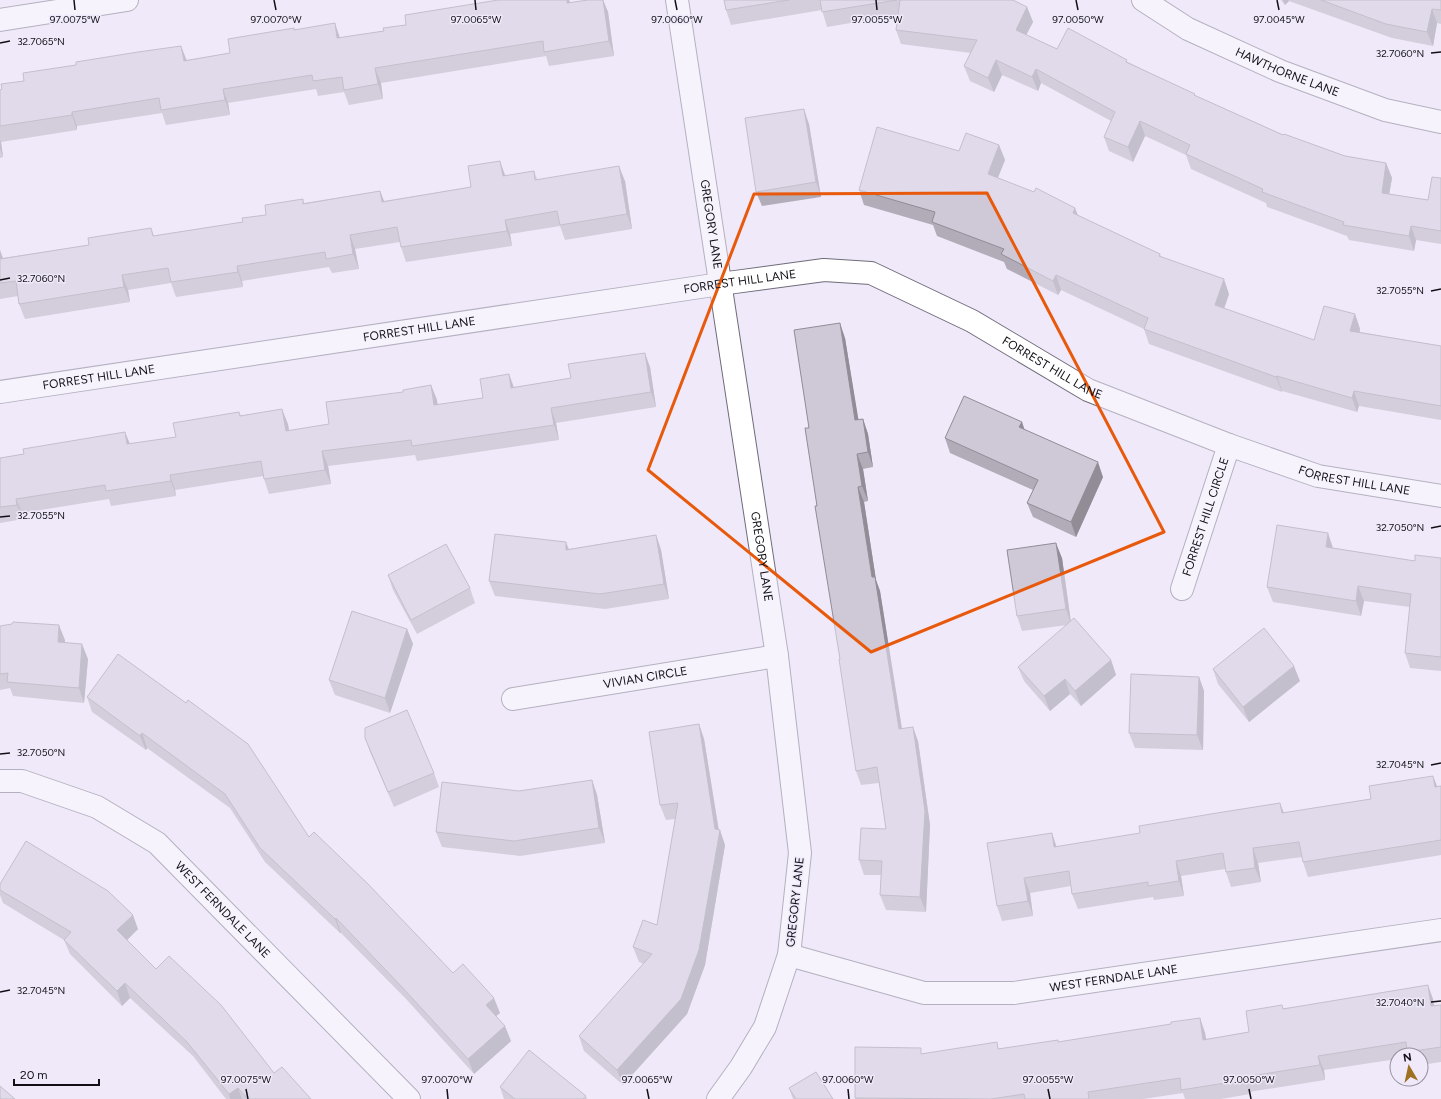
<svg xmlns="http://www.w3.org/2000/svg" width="1441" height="1099" viewBox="0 0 1441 1099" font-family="Figtree,sans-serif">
  <rect width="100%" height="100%" fill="#efe9fa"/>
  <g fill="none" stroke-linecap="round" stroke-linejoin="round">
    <g stroke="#706b79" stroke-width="24">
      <g id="minor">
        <path id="s1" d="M677 0 777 656 800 853 789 955 765 1027 741 1067 718 1099"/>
        <path id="s2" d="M1143 0 1188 29 1280 71 1385 110 1441 122"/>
        <path d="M0 20 127 0"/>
        <path id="s3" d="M0 392 720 284 824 270 871 273 972 321 1088 390 1229 445 1318 476 1441 496"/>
        <path id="s4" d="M1182 589 1229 445"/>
        <path id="s5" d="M513 699 777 656"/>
        <path id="s6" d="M0 781H22L97 807 157 843 409 1099"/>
        <path id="s7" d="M789 955 924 993H1014L1441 930"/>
      </g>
    </g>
    <use href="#minor" stroke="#fff" stroke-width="22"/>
  </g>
  <path fill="#b2acb9" d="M498 0H569L570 3 588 0H603L608 12 614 56 549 66 546 56 381 83 383 99 349 105 344 92 318 96 316 89 228 103 230 115 166 125 162 113 77 126V130L1 142 3 157 0 158V90L230 53 294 29 340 38 384 31Z
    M724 0H1013L1027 7 1033 22 1026 35 1057 49 1128 62 1196 96 1283 135 1345 156 1386 163 1392 178 1389 194 1428 200 1441 178V244L1416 240 1414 251 1349 240 1347 236 1267 207 1266 203 1191 169 1186 155 1145 136 1133 162 1109 151 1104 137 1111 121 1041 83 1038 91 1002 75 994 92 970 81 964 66 971 53 901 44 896 30 898 15 827 27 822 10 731 25 726 10Z
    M1281 0H1441V24L1437 23 1433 46 1392 38 1289 1 1285 5Z
    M809 124 821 197 762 206 756 192Z
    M999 145 1005 160 998 178 1160 254 1161 257 1229 294 1224 309 1314 340 1355 314 1360 329V332L1441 346V420L1359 406 1357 412 1282 391V392L1149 344 1144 329 1061 290 1058 295 1007 269 1004 262 937 236 933 225 864 205 859 190 959 151Z
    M534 171 537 179 625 181 632 229 565 240 560 226 510 234 512 246 406 262 401 247 400 242 355 249 359 269 332 273 329 267 242 281 243 287 176 297 171 283 128 290 130 302 25 319 19 304 18 296 0 299V250L3 258 89 245 151 228 154 236 243 222 266 215 303 199 304 203 380 191 384 201 471 187 505 176Z
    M845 338 858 420 863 419 868 434 873 467 863 469 868 501 864 502 876 580 880 591 902 728 918 741 930 825 926 912 886 910 880 895 881 875H864L859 860 886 829 879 783 861 785 856 771 840 659 817 506 809 428Z
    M650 367 656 407 556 423 559 440 417 461 415 455 328 466 331 484 269 494 264 479V476L175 490 176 496 111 506 109 499 22 513 23 519 0 523V458L24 454 125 432 130 444 176 437 239 412 241 416 288 424 289 431 329 424 403 392 431 385 437 400V405L483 398 509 374 514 387Z
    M1022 422 1024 429 1103 477 1076 537 1033 517 1027 503 1033 490 950 453 945 438Z
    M656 535 661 550 669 599 605 609 495 596 489 581 569 549Z
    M1333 548 1415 561 1441 558V671L1410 668 1405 653 1410 607 1364 601 1361 616 1273 602 1267 587Z
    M1062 558 1071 621 1111 660 1116 675 1081 706 1070 694 1050 711 1024 681 1018 667 1067 625 1022 631 1017 616Z
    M388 575 470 588 475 603 417 634 393 590Z
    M0 626 65 640V642L88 659 84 703 13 696 10 688 0 690Z
    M407 629 413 644 390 713 335 695 329 680Z
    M1213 669 1300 681 1249 722 1218 684Z
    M1199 677 1204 691 1203 750 1135 748 1129 733Z
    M87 697 309 837 453 973 500 1013 496 1016 511 1041 474 1074 407 1000 341 933H340L265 862 230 808 147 748 146 750 92 712Z
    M699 724 704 739 719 830 725 845 705 965 687 1014 623 1085 584 1051 579 1036 644 964 639 962 633 947 657 925 675 819 666 820 660 805Z
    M365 738 434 773 439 787 394 807 370 752Z
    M592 780 597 795 605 843 520 856 442 847 436 832Z
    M1441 786V855L1308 877 1303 862 1302 857 1258 863 1261 882 1231 887 1225 869 1181 876 1184 896 1154 900 1153 897 1078 909 1072 894 1071 886 1030 893 1033 916 1002 921 997 906 1057 847 1284 813 1371 799Z
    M0 884 138 929 127 940 156 969 274 1073 311 1099H226L193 1056 130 998 122 1006 70 954 64 940 3 903 0 895Z
    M1433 999 1434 1006 1441 1005V1062L1421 1065V1055H1397V1059L1324 1070 1325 1080 1249 1092 1250 1094 1221 1099H1185L1183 1093 1143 1099H855V1098L923 1054 999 1049 1058 1040V1042L1171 1024 1200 1018 1205 1033 1206 1039 1249 1032 1284 1008Z
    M500 1087 586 1096 587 1099H504Z
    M789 1088 833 1099H793Z"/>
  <path fill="#918c96" d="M567 0H569L571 4 567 3Z
    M603 0 608 12 614 56 609 41Z
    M1283 0H1288L1289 1 1285 5Z
    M1027 7 1033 22 1021 45 1016 30Z
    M1432 9 1437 23 1433 46 1427 32Z
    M335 23 340 38H337Z
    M181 46 187 61H184Z
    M996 60 1002 75 994 92 988 78Z
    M375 68 381 83 383 99 378 84Z
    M1036 69 1041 83 1038 91 1032 77Z
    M223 89 228 103 230 115 225 100Z
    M804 109 809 124 821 197 816 182Z
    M72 112 77 126V130L72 115Z
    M1140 121 1145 136 1133 162 1128 147Z
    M0 140 1 142 3 157 0 148Z
    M999 145 1005 160 993 189 988 174Z
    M500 161 505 175 508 191 503 176Z
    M1386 163 1392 178 1387 207 1382 193Z
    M619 166 625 181 632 229 627 214Z
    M380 191 386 206 382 202Z
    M1075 208 1081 223 1073 213Z
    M505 220 510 234 512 246 507 231Z
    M1411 226 1416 240 1414 251 1409 236Z
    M350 235 355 249 359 269 353 254Z
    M0 250 3 259H0Z
    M237 266 242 281 243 287 238 272Z
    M122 275 128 290 130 302 124 287Z
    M1056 275 1061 290 1058 295 1053 281Z
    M1224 279 1229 294 1220 320 1215 305Z
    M1355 314 1360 329 1356 345 1350 331Z
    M840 323 845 338 861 435 855 420Z
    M645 353 650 367 656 407 651 392Z
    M509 374 514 389 511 388Z
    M1277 376 1282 391V392L1276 377Z
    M431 385 437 400 440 420 434 405Z
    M1354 391 1359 406 1357 412 1352 398Z
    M551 408 556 423 559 440 554 425Z
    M282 409 288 424 291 446 286 431Z
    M863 419 868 434 873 467 868 452Z
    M1022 422 1027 437 1019 427Z
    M125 432 131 447 127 444Z
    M322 451 328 466 331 484 325 470Z
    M857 454 863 469 868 501 862 486Z
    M1098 462 1103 477 1076 537 1071 522Z
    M170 475 175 490 176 496 171 481Z
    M858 487 864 502 876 580 880 591 904 743 899 729 872 577Z
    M16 499 22 513 23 519 17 505Z
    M1328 533 1333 548 1326 547Z
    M656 535 661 550 669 599 664 584Z
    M566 542 572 557 566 550Z
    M1056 543 1062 558 1071 624 1066 609Z
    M1358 586 1364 601 1361 616 1356 601Z
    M59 625 65 640 63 657 58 642Z
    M407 629 413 644 390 713 385 698Z
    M82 644 88 659 84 703 79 688Z
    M1111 660 1116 675 1081 706 1075 691Z
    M1294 666 1300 681 1249 722 1243 707Z
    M1199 677 1204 691 1203 750 1197 735Z
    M1065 679 1070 694 1050 711 1044 696Z
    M699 724 704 739 719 833 720 830 725 845 705 965 687 1014 623 1085 617 1070 715 829Z
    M913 727 918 741 930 825 926 912 920 897Z
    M142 733 147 748 146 750 140 736Z
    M1433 776 1439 791 1435 787Z
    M592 780 597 795 605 843 599 828Z
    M1280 803 1286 818 1282 813Z
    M1052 833 1057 848 1054 847Z
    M1253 848 1258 863 1261 882 1255 868Z
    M1176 861 1181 876 1184 896 1179 881Z
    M1024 878 1030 893 1033 916 1028 901Z
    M133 915 138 929 122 945 117 930Z
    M336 918 341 933H340L335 919Z
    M125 983 130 998 122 1006 117 991Z
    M1428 985 1433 999 1436 1021 1431 1006Z
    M494 998 500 1013 491 1020 486 1005Z
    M1200 1018 1205 1033 1209 1054 1203 1040Z
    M505 1026 511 1041 474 1074 468 1059Z
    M1318 1056 1324 1070 1325 1080 1320 1065Z
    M1244 1077 1249 1092 1250 1094 1244 1080Z
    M238 1088 242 1099H230L229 1094Z"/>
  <path fill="#cfc8d7" stroke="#918c96" d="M498 0H567V3L588 0H603L609 41 544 52 543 41 375 68 378 84 344 90 342 77 313 81 312 75 223 89 225 100 161 110 159 98 72 112V115L0 126V90L2 89 1 84 24 81 23 73 76 65V62L138 52 181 46 184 61 230 53 228 39 294 28V30L335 23 337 38 384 31 383 28 406 25 405 15Z
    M724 0H789L726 10Z
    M820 0H897L822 12Z
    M900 0H1013L1027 7 1016 30 1057 49 1068 28 1127 60 1126 62 1195 94 1194 95 1283 135 1284 134 1345 156 1386 163 1382 193 1428 200 1432 177 1441 178V231L1411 226 1409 236 1343 225 1344 222 1262 192 1263 189 1186 154 1190 145 1140 121 1128 147 1104 137 1115 112 1036 69 1032 77 996 60 988 78 964 66 977 40 896 30Z
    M1321 0H1441V10L1432 9 1427 32 1386 24Z
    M804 109 816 182 756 192 745 118Z
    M877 127 959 151 966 133 999 145 988 174 1034 192 1036 188 1075 208 1073 213 1160 254 1159 256 1224 279 1215 305 1314 340 1324 306 1355 314 1350 331 1441 346V406L1354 391 1352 398 1277 376 1276 377 1144 329 1148 318 1056 275 1053 281 1001 254 1004 249 932 222 935 212 859 190Z
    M500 161 503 176 534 171 535 180 619 166 627 214 560 225 557 211 505 220 507 231 401 247 397 227 350 235 353 254 326 259 325 252 237 266 238 272 171 282 168 268 122 275 124 287 19 304 16 281 0 283V258V259L89 245 88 238 151 228 153 236 243 222 242 218 266 215 265 205 303 199V204L380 191 382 202 471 187 468 166Z
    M840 323 855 420 863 419 868 452 857 454 862 486 858 487 872 577H875L899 729 913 727 925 811 920 897 880 895 882 861 859 860 861 828 886 829 877 767 856 771 839 659H840L815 506H817L805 428H809L794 330Z
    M645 353 651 392 551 408 554 425 412 446 411 440 322 451 325 470 264 479 261 461 170 475 171 481 106 491 105 485 16 499 17 505 0 507V458L24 454 23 449 125 432 127 444 176 437 173 423 239 412 240 416 282 409 286 431 329 424 326 402 403 392V390L431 385 434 405 483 398 480 379 509 374 511 388 571 378 568 364Z
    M964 396 1022 422 1019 427 1098 462 1071 522 1027 503 1038 480 945 438Z
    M1277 525 1328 533 1326 547 1415 561V555L1441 558V657L1405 653 1411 594 1358 586 1356 601 1267 587Z
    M495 534 566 542V550L656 535 664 584 600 594 489 581Z
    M1056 543 1066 609 1017 616 1007 550Z
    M446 544 470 588 411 620 388 575Z
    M352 611 407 629 385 698 329 680Z
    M1074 618 1111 660 1075 691 1065 679 1044 696 1018 667Z
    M13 622 59 625 58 642 82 644 79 688 7 682 8 673 0 674V626L12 624Z
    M1264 628 1294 666 1243 707 1213 669Z
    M118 654 186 703 188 700 248 744 309 837 314 832 368 884 453 973 463 964 494 998 486 1005 505 1026 468 1059 401 986 336 918 335 919 260 848 225 794 142 733 140 736 87 697Z
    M1131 674 1199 677 1197 735 1129 733Z
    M407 710 434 773 388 792 365 738V728Z
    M699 724 715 829 720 830 699 950 681 999 617 1070 579 1036 652 954 633 947 643 920 657 925 678 803 660 805 649 732Z
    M1433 776 1435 787 1441 786V840L1303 862 1299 842 1253 848 1255 868 1226 872 1223 853 1176 861 1179 881 1148 886V882L1072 894 1069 871 1024 878 1028 901 997 906 987 843 1052 833 1054 847 1140 833 1139 826 1217 813 1280 803 1282 813 1371 799 1369 786Z
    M592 780 599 828 514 841 436 832 442 782 519 791Z
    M26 841 108 891 133 915 117 930 156 969 169 956 221 1005 274 1073 282 1067 311 1099H248L238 1088 229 1094 187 1042 125 983 117 991 64 940 71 932 0 890V884Z
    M1428 985 1431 1006 1441 1005V1047L1407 1052 1406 1042 1318 1056 1320 1065 1244 1077V1080L1181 1090 1180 1078 1088 1092 1089 1099H1025L1024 1094 991 1099 855 1098V1047L921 1048V1054L997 1042 998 1049 1058 1040V1042L1171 1024V1022L1200 1018 1203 1040 1249 1032 1246 1011 1282 1005 1283 1009Z
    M529 1050 586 1096 583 1099H515L500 1087Z
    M816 1072 833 1099H796L789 1088Z
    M0 1086 15 1099H0Z"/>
  <path d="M0 0H1441V1099H0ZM987 193 1164 532 871 652 648 470 754 194Z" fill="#efe9fa" fill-opacity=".55" fill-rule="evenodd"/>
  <path fill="none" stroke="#e8590c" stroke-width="3" stroke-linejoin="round" d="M987 193 1164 532 871 652 648 470 754 194Z"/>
  <path fill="none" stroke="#121016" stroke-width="1.5" d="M74 0 75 10M274 0 276 10M475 0 476 10M675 0 677 10M876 0 877 10M1076 0 1078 10M1277 0 1279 10M0 43 10 41M1431 53 1441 52M0 280 10 278M1431 291 1441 289M0 517 10 516M1431 528 1441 526M0 754 10 753M1431 765 1441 763M0 992 10 990M1431 1002 1441 1001M246 1089 248 1099M447 1089 448 1099M647 1089 649 1099M848 1089 849 1099M1048 1089 1050 1099M1249 1089 1251 1099"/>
  <g text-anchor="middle" stroke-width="3" stroke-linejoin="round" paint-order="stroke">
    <g font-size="12" fill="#121016" stroke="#efe9fa">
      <text dy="4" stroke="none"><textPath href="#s2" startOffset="162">HAWTHORNE LANE</textPath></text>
      <text dy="4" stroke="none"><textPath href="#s1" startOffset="227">GREGORY LANE</textPath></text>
      <text dy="4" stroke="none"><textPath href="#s3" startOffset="748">FORREST HILL LANE</textPath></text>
      <text dy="4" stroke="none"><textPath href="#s3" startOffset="424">FORREST HILL LANE</textPath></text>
      <text dy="4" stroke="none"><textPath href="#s3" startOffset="1085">FORREST HILL LANE</textPath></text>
      <text dy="4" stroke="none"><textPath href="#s3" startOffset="100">FORREST HILL LANE</textPath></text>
      <text dy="4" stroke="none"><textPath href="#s3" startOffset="1409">FORREST HILL LANE</textPath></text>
      <text dy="4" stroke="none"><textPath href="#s4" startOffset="76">FORREST HILL CIRCLE</textPath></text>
      <text dy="4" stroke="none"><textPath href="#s1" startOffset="563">GREGORY LANE</textPath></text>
      <text dy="4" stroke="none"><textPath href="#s5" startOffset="134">VIVIAN CIRCLE</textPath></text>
      <text transform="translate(795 902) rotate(-84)" y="4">GREGORY LANE</text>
      <text dy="4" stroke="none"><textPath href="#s6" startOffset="265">WEST FERNDALE LANE</textPath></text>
      <text dy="4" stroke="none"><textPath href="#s7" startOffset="331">WEST FERNDALE LANE</textPath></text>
    </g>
  </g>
  <g font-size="10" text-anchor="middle" fill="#121016" stroke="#efe9fa" stroke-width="3" stroke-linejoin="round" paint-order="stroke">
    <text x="75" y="23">97.0075°W</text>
    <text x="276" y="23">97.0070°W</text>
    <text x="476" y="23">97.0065°W</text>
    <text x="677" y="23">97.0060°W</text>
    <text x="877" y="23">97.0055°W</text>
    <text x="1078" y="23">97.0050°W</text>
    <text x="1279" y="23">97.0045°W</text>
    <text x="41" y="45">32.7065°N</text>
    <text x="1400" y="57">32.7060°N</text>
    <text x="41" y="282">32.7060°N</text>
    <text x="1400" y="294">32.7055°N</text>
    <text x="41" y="519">32.7055°N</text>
    <text x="1400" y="531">32.7050°N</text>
    <text x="41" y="756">32.7050°N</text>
    <text x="1400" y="768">32.7045°N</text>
    <text x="41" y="994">32.7045°N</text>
    <text x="1400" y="1006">32.7040°N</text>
    <text x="246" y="1083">97.0075°W</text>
    <text x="447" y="1083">97.0070°W</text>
    <text x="647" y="1083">97.0065°W</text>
    <text x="848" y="1083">97.0060°W</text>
    <text x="1048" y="1083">97.0055°W</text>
    <text x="1249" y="1083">97.0050°W</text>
  </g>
  <g transform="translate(1409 1067) rotate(351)"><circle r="19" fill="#efe9fa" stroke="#97929f"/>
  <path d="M0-3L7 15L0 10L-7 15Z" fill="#9e7121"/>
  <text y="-6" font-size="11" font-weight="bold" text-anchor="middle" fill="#121016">N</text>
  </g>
  <path d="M14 1079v6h85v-6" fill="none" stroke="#121016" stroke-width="2"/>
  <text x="20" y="1079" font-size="12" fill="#121016" stroke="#efe9fa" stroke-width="3" paint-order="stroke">20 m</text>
</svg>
